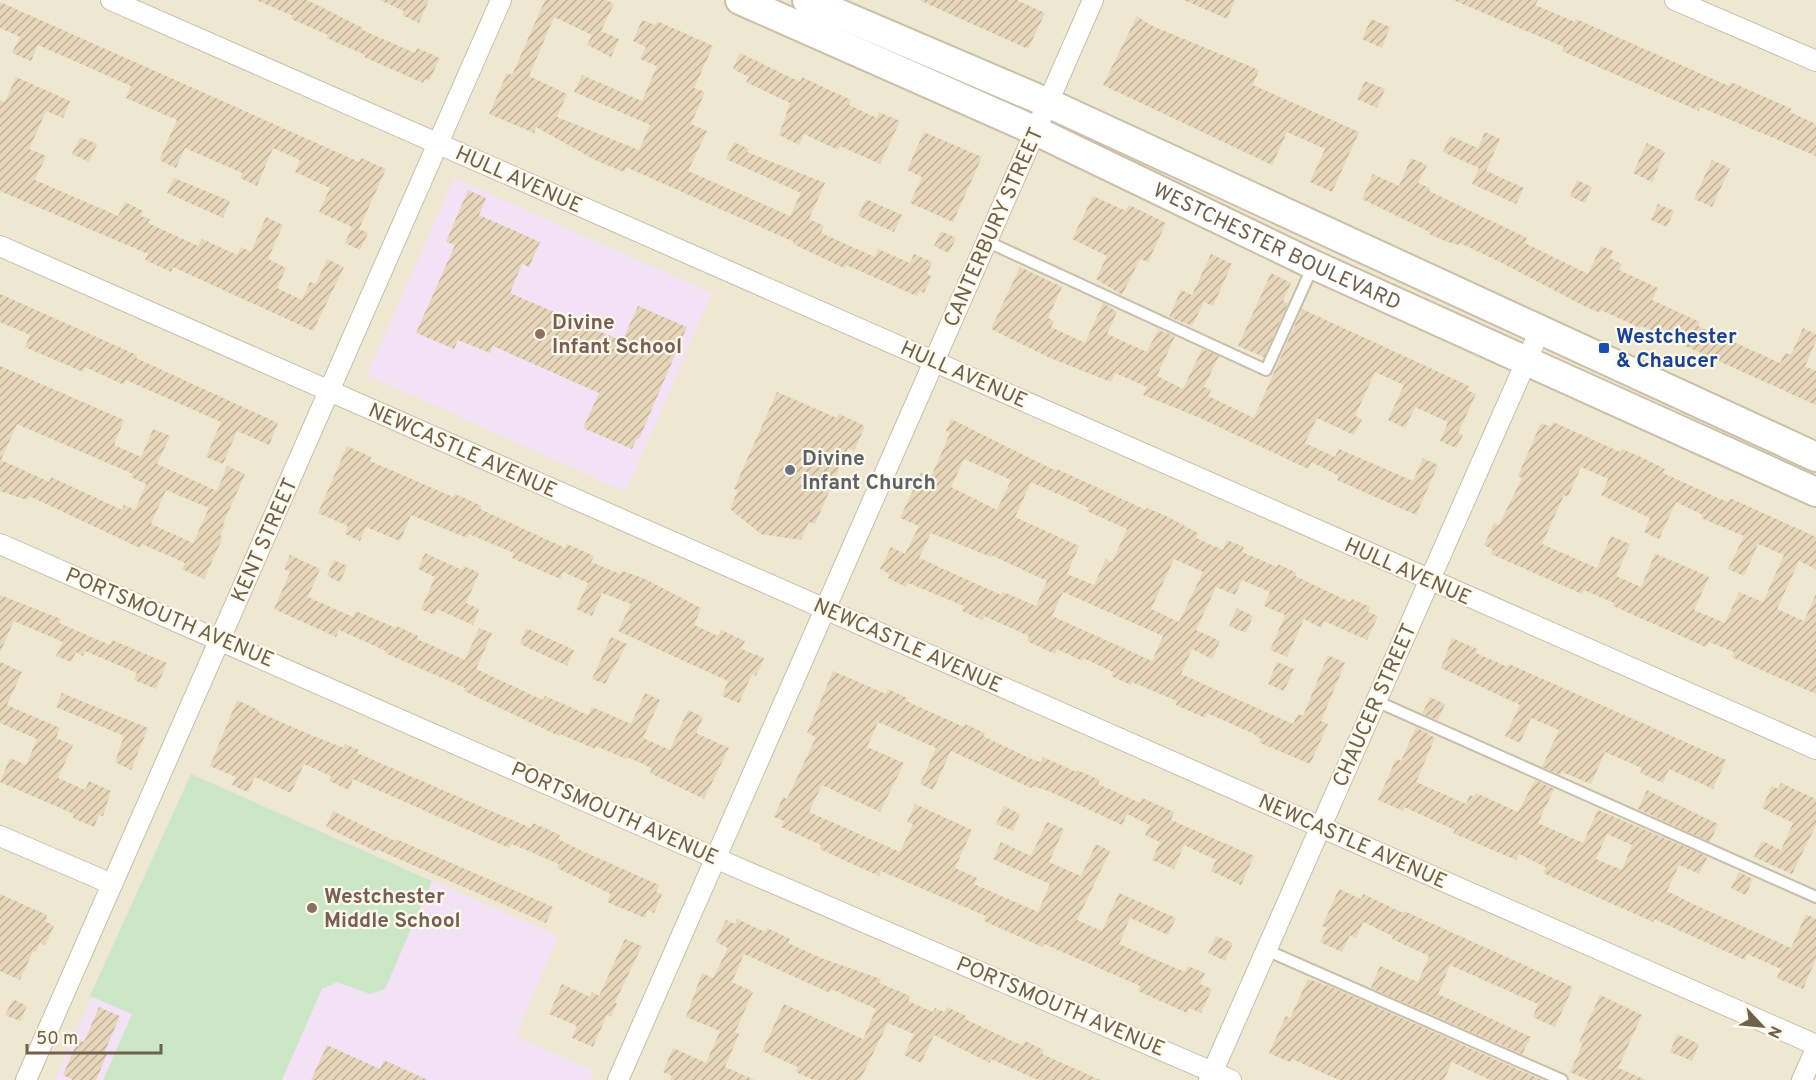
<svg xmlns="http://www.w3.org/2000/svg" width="1816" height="1080" viewBox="0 0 1816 1080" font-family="Overpass,sans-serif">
  <defs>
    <pattern id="building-hatch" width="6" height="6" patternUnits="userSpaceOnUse" patternTransform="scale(1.5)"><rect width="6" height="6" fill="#e8d6ba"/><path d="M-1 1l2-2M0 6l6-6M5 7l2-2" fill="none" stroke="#c0b199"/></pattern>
  </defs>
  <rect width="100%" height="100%" fill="#faf6e5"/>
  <path fill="#eee7d1" d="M0 0H1816V1080H0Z"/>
  <path fill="#f3e2f6" d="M454 178 712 293 626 492 367 375Z
    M191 774 558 936 516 1036 594 1071 590 1080H55Z"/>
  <path fill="#cbe7c5" d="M191 774 432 881 385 989 370 994 337 982 322 989 282 1080H103L132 1014 90 996Z"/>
  <path fill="url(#building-hatch)" fill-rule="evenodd" d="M256 0H307L363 28 362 30 415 53 417 48 440 58 429 81 425 79 423 83 364 57 365 55 327 38 328 35 291 19 293 16Z
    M380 0H429L419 23 402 15 404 11Z
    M545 0H606L614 4 601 31 619 39 611 57 587 45 592 35 554 17 529 76 567 94 557 117 639 150 650 125 574 92 582 75 642 101 657 66 640 59 646 47 633 41 642 20 655 25 657 21 713 46 694 88 705 92 691 124 707 131 688 171 790 216 801 193 726 159 734 142 749 149 747 152 825 183 809 219 824 226 821 233 875 257 878 249 910 263 914 254 932 262 927 274 931 276 924 293 919 291 917 296 846 265 844 268 793 244 794 242 626 167 624 172 597 161 536 127 534 133 489 114 507 73 512 75Z
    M919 0H1017L1045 13 1028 49Z
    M1184 0H1235L1227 19Z
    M1453 0H1538L1535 5 1575 22 1576 19 1729 86 1731 82 1792 109 1790 112 1816 124V156L1700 107 1699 111 1562 51 1564 47Z
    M0 2 359 162 361 158 386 169 359 229 368 233 360 250 345 243 352 227 319 212 330 188 295 172 300 160 273 148 257 186 240 178 242 173 185 148 176 168 159 160 177 120 126 98 131 86 38 45 31 61 12 53 20 37 0 28Z
    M1137 16 1150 25 1259 70 1253 85 1359 132 1332 192 1310 182 1325 149 1287 132 1272 165 1103 85Z
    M1371 19 1390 27 1382 48 1362 39Z
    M740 53 800 82 802 77 825 88 851 100 849 105 877 118 879 112 900 121 880 164 840 146 838 150 804 134 799 145 779 135 790 103 746 82 749 77 733 69Z
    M16 77 70 101 63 118 46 111 29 149 46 156 35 180 118 216 125 202 143 211 141 216 150 219 148 223 198 246 202 239 237 255 241 247 251 252 266 217 283 225 268 259 286 268 277 288 302 300 310 282 316 284 327 259 344 267 313 331 173 267 171 272 145 260 148 254 0 191V100L5 102Z
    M1365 81 1385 89 1377 108 1357 99Z
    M924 132 982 157 953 222 910 203 922 177 907 170Z
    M1485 132 1500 139 1486 171 1524 188 1516 204 1472 184 1479 168 1443 152 1450 136 1478 148Z
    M80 137 97 144 89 162 72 154Z
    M1647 143 1665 152 1652 182 1633 173Z
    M1411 158 1427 165 1418 183 1430 188 1429 191 1527 238 1525 243 1588 274 1601 246 1613 251 1610 258 1622 264 1619 270 1658 288 1652 300 1700 322 1698 326 1780 363 1785 353 1791 355 1803 328 1816 334V341L1805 366 1816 371V405L1641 326 1640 328 1601 310 1600 313 1584 306 1500 262 1460 243 1459 245 1448 242 1429 234 1430 232 1362 199 1373 174 1399 186Z
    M1712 160 1730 168 1712 207 1694 199Z
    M174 178 230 201 223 218 167 193Z
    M1577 180 1592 187 1585 203 1570 196Z
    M468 190 486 198 479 215 540 242 529 267 522 264 510 293 622 341 638 306 687 327 639 439 637 438 632 449 583 428 599 393 493 346 490 353 458 340 454 349 416 333 455 245 446 242Z
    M1093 196 1126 211 1129 205 1166 223 1148 262 1140 259 1122 295 1096 279 1107 256 1072 239Z
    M866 199 902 215 894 232 858 216Z
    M1658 204 1674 211 1667 227 1651 220Z
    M941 231 956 238 949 253 934 246Z
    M1211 254 1232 264 1213 306 1204 302 1192 326 1169 317 1181 290 1192 295Z
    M1020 267 1062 287 1048 318 1054 321 1051 327 1085 343 1103 303 1117 312 1107 334 1147 352 1158 330 1175 336 1157 376 1183 389 1202 349 1219 356 1204 387 1211 390 1208 396 1254 418 1302 309 1469 386 1467 390 1476 394 1458 433 1463 435 1456 448 1440 441 1448 422 1415 407 1405 428 1388 420 1404 385 1375 372 1355 416 1362 419 1354 435 1317 418 1305 443 1335 457 1339 449 1413 481 1423 458 1438 465 1416 515 1337 480 1339 476 1312 462 1308 469 1198 417 1143 395 1147 387 1115 373 1111 382 1050 358 991 329Z
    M1271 273 1291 283 1283 301 1288 303 1264 357 1238 346Z
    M0 294 137 355 136 358 278 423 269 445 237 431 223 464 206 457 221 422 126 380 124 385 85 367 83 372 25 347 30 335 0 322Z
    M0 366 124 420 114 445 141 457 153 429 170 436 157 464 217 491 227 466 245 474 223 524 225 525 220 536 223 537 204 579 182 569 185 563 142 544 140 548 29 496 27 500 0 491ZM17 424 133 474 131 477 146 484 135 510 124 505 122 510 51 477 49 482 1 460ZM166 490 209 508 193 543 151 524Z
    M777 392 837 418 839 414 865 426 854 451 848 448 815 524 809 522 801 540 761 534 730 509 738 490 734 489Z
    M951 419 1056 471 1057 469 1146 510 1147 508 1166 516 1198 533 1196 538 1223 550 1227 540 1244 547 1242 552 1277 567 1278 564 1297 573 1295 576 1350 602 1352 599 1370 607 1368 612 1378 616 1367 640 1324 621 1321 628 1304 619 1287 657 1270 650 1285 615 1264 606 1270 592 1242 580 1235 595 1216 587 1196 630 1220 641 1212 659 1192 649 1181 674 1293 724 1298 714 1303 716 1328 655 1345 663 1321 721 1328 724 1310 764 1260 743 1261 739 1252 733 1207 713 1205 718 1176 705 1177 701 1132 682 1131 685 1111 676 1113 672 1083 658 1082 661 1057 649 1055 654 1027 641 1029 636 984 616 982 620 962 611 964 606 908 583 906 587 888 578 890 574 880 569 891 547 905 554 919 526 900 518 921 473 931 477 950 433 946 431ZM964 459 1011 480 997 510 951 487ZM1031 482 1089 508 1087 511 1127 529 1112 562 1106 559 1094 585 1067 574 1079 546 1015 517ZM931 533 991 557V555L1047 581 1036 606 1003 592 1001 595 919 558ZM1174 559 1203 572 1179 622 1151 609ZM1063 592 1163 636 1152 661 1052 616Z
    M1553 422 1620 452 1622 449 1639 456 1665 469 1663 473 1718 498 1728 502 1730 498 1816 537V569L1799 561 1777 609 1804 621 1816 594V694L1732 657 1734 652 1709 642 1706 647 1613 606 1614 603 1584 590 1582 594 1491 554 1493 550 1484 545 1494 523 1499 525 1522 478 1518 476 1541 423 1551 427ZM1581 467 1608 479 1601 495 1650 518 1644 532 1659 539 1676 502 1703 515 1701 518 1744 536 1728 569 1744 576 1758 544 1784 555 1763 602 1739 592 1725 623 1694 610 1709 577 1680 564 1655 554 1641 587 1616 576 1630 544 1611 536 1597 568 1542 544 1564 495 1568 497Z
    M347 446 371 457 370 461 453 497 455 494 482 506 480 509 565 548 567 544 594 556 591 562 620 574 622 571 643 578 701 608 694 625 718 636 721 630 745 641 741 649 764 658 756 676 752 674 739 703 722 696 728 681 618 631 631 604 602 593 592 616 576 609 588 583 563 572 560 579 512 558 514 553 469 534 467 538 411 515 400 541 366 527 360 541 345 534 348 526 318 513Z
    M425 553 462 570 464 566 479 573 466 603 479 609 473 625 437 609 434 615 421 609 435 577 418 569Z
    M290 555 320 569 308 597 353 617 356 611 396 628 397 626 418 636 417 639 465 660 479 628 492 633 476 669 543 700 545 696 588 715 592 707 631 724 645 693 660 700 643 738 670 750 688 710 703 717 696 733 729 748 704 799 650 773 652 768 627 757 626 759 596 746 595 749 560 734 559 736 464 691 465 688 385 653 386 651 339 630 336 637 274 609 290 572 284 569Z
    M334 560 347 566 340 582 327 576Z
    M0 595 61 619 59 623 110 645 112 640 167 663 156 689 134 680 137 673 85 651 83 656 76 652 71 662 56 656 63 642 14 621 0 652Z
    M1237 608 1253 616 1246 633 1229 626Z
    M526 628 574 650 567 666 520 644Z
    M611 637 627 644 605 684 592 679Z
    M1452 638 1477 649 1476 653 1508 667 1509 664 1726 760 1713 789 1669 769 1663 783 1640 773 1642 768 1605 752 1591 784 1562 772 1560 775 1542 767 1559 730 1531 718 1520 743 1505 736 1520 705 1441 668Z
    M0 662 22 672 7 705 60 728 56 738 73 745 58 778 85 790 89 781 111 791 103 816 99 815 94 827 73 818 74 814 0 782 10 758 26 765 37 739 0 723Z
    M1277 662 1294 669 1284 691 1268 684Z
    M833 671 886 694 888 689 907 698 906 701 964 727 965 724 985 733 983 736 1031 759 1041 762 1043 757 1076 772 1077 770 1100 780 1098 784 1140 803 1142 798 1174 812 1171 820 1254 856 1241 885 1211 871 1216 860 1184 845 1174 869 1152 860 1160 842 1145 835 1150 825 1127 814 1122 825 1051 792 1033 786 1031 788 951 751 933 790 920 784 936 748 878 722 867 747 904 763 880 812 822 785 809 812 900 852 913 824 907 822 915 804 972 830 955 868 977 878 974 884 1038 912 1050 884 993 859 1001 842 1031 856 1047 822 1064 829 1049 862 1081 876 1096 844 1110 851 1077 920 1102 931 1119 893 1176 918 1168 935 1130 918 1119 944 1185 972 1188 966 1205 973 1200 984 1212 989 1201 1013 1189 1008 1187 1013 1147 995 1138 991 1140 986 1044 944 1042 947 984 921 986 916 881 871 879 876 859 867 820 849 821 845 781 827 784 821 774 817 783 797 787 799 816 737 807 733Z
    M62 693 148 728 131 770 115 762 124 736 56 707Z
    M1430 697 1445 704 1438 720 1422 714Z
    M237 700 259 710 258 712 311 735 344 748 345 744 359 750 357 753 531 828 533 823 560 835 558 839 582 851 659 885 656 892 662 894 654 913 648 910 645 918 607 902 611 894 557 868 559 864 512 844 509 848 353 779 349 790 329 781 331 776 304 764 291 793 255 777 248 792 232 785 236 777 210 766Z
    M1416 727 1435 738 1416 782 1466 804 1470 795 1474 797 1476 793 1518 812 1535 780 1554 789 1538 823 1583 843 1598 810 1704 855 1707 858 1699 874 1679 865 1667 891 1693 904 1791 948 1806 914 1816 919V959L1803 989 1777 978 1781 969 1747 954 1745 960 1654 919 1653 922 1543 873 1546 867 1519 854 1516 860 1453 833 1455 830 1404 807 1403 811 1378 800 1396 759 1401 761ZM1607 834 1632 845 1622 870 1596 859Z
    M1781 783 1816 799V825L1792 874 1754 857 1762 841 1781 850 1793 823 1762 808 1772 786 1778 789Z
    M1647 790 1718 824 1710 842 1638 809Z
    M1004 806 1020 814 1013 831 996 824Z
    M333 811 395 841 396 839 553 907 546 923 376 849 375 851 326 827Z
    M1739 872 1753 879 1746 895 1731 888Z
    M1339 889 1361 899 1363 894 1403 913 1404 911 1573 987 1555 1027 1533 1017 1538 1004 1450 965 1438 994 1531 1037 1522 1054 1371 988 1380 966 1418 982 1429 956 1392 939 1393 936 1363 922 1356 938 1350 935 1342 952 1320 942 1327 928 1322 926Z
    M0 894 47 915 45 921 54 926 45 945 40 943 36 952 33 951 20 980 0 971Z
    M737 919 765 932 767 928 790 939 788 943 821 958 881 979 879 983 910 996 908 1001 933 1012 935 1008 944 1012 947 1007 966 1016 965 1019 1023 1046 1025 1041 1044 1050 1042 1054 1100 1080H1038L991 1059 990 1063 934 1035 921 1063 904 1055 914 1034 888 1023 860 1080H813L796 1072 798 1067 762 1051 784 1004 863 1039 876 1009 831 989 830 993 744 954 732 982 753 992 735 1032 739 1034 725 1067 755 1080H670L672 1076 663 1072 673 1048 706 1063 720 1031 686 1017 702 973 713 978 728 948 716 942 726 920 735 924Z
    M1216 936 1233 943 1225 961 1208 953Z
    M625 939 642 946 615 1002 617 1004 611 1017 607 1015 593 1047 572 1038 577 1026 549 1014 562 984 590 997 592 992 599 996Z
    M1308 979 1331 987 1542 1080H1490L1452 1062 1444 1080H1339L1292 1059 1290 1062 1269 1053 1286 1016 1290 1018Z
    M1600 995 1642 1015 1618 1068 1646 1080H1588L1570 1072 1583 1043 1579 1042Z
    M13 999 27 1006 20 1021 5 1015Z
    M99 1007 120 1016 105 1051 108 1052 96 1080H73L63 1075 78 1040 84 1042Z
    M1677 1034 1699 1044 1692 1061 1670 1052Z
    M327 1045 380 1069 384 1060 428 1080H311Z"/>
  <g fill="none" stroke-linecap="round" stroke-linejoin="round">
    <g stroke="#c8beaa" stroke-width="14">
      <path id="lane" d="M986 241 1266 370 1313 266
        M1376 701 1816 897
        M1266 950 1562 1080"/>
    </g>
    <g stroke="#c8beaa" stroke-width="22">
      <path id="street" d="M111 0 1816 749
        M1675 0 1816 61
        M0 246 1816 1045
        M0 544 715 858 1231 1080
        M0 836 112 884
        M26 1080 501 0
        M618 1080 1093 0
        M1209 1080 1540 330
        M1802 1080 1816 1049"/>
    </g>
    <g stroke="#cbbfa8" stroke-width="32">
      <g id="secondary">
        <path id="s1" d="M740 0 1036 131 1314 265 1816 492"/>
        <path d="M807 0 1048 103 1816 457"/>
      </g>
    </g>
    <use href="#lane" stroke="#fff" stroke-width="10"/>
    <use href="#street" stroke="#fff" stroke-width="20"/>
    <use href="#secondary" stroke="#fff" stroke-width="28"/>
  </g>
  <g fill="#8d6e63" stroke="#fdfaeb" stroke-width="2">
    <circle cx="540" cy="334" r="6"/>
    <circle cx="312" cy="908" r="6"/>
  </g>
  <rect fill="#1a4fb4" stroke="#fdfaeb" stroke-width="2" x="1598" y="342" width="12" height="12" rx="3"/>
  <circle fill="#6b7280" stroke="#fdfaeb" stroke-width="2" cx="790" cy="470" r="6"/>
  <g text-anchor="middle" stroke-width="4.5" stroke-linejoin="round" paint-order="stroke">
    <g font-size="21" fill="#71614c" stroke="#fdfaeb">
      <text transform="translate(519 179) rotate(24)" y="7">HULL AVENUE</text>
      <text transform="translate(993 227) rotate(-66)" y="7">CANTERBURY STREET</text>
      <text dy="7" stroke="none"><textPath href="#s1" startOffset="591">WESTCHESTER BOULEVARD</textPath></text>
      <text transform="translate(964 374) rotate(24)" y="7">HULL AVENUE</text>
      <text transform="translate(463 450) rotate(24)" y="7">NEWCASTLE AVENUE</text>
      <text transform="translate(264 540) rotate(-66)" y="7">KENT STREET</text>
      <text transform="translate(1408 571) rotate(24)" y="7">HULL AVENUE</text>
      <text transform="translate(170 617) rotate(23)" y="7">PORTSMOUTH AVENUE</text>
      <text transform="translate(908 645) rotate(24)" y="7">NEWCASTLE AVENUE</text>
      <text transform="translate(1374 705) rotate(-66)" y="7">CHAUCER STREET</text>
      <text transform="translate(615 813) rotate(24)" y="7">PORTSMOUTH AVENUE</text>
      <text transform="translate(1353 841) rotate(24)" y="7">NEWCASTLE AVENUE</text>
      <text transform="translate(1061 1006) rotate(23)" y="7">PORTSMOUTH AVENUE</text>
    </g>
    <g font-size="21" font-weight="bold" fill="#785e54" stroke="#fdfaeb" text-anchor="start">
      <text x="552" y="329">Divine<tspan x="552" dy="24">Infant School</tspan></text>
      <text x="324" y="903">Westchester<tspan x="324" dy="24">Middle School</tspan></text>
    </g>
    <g font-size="21" font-weight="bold" fill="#164399" stroke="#fdfaeb" text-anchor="start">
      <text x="1616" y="343">Westchester<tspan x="1616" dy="24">&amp; Chaucer</tspan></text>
    </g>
    <g font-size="21" font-weight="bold" fill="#5b616d" stroke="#fdfaeb" text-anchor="start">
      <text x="802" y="465">Divine<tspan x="802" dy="24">Infant Church</tspan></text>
    </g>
  </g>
  <g transform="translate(1762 1026) rotate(116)" stroke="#fdfaeb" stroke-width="4.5" paint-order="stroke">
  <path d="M0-4.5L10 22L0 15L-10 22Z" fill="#71614c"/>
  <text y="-9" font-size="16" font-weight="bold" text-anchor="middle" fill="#71614c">N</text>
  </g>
  <path d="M27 1044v9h134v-9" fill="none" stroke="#71614c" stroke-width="3"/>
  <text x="36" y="1044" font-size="18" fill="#71614c" stroke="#fdfaeb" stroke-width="4.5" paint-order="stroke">50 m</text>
</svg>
